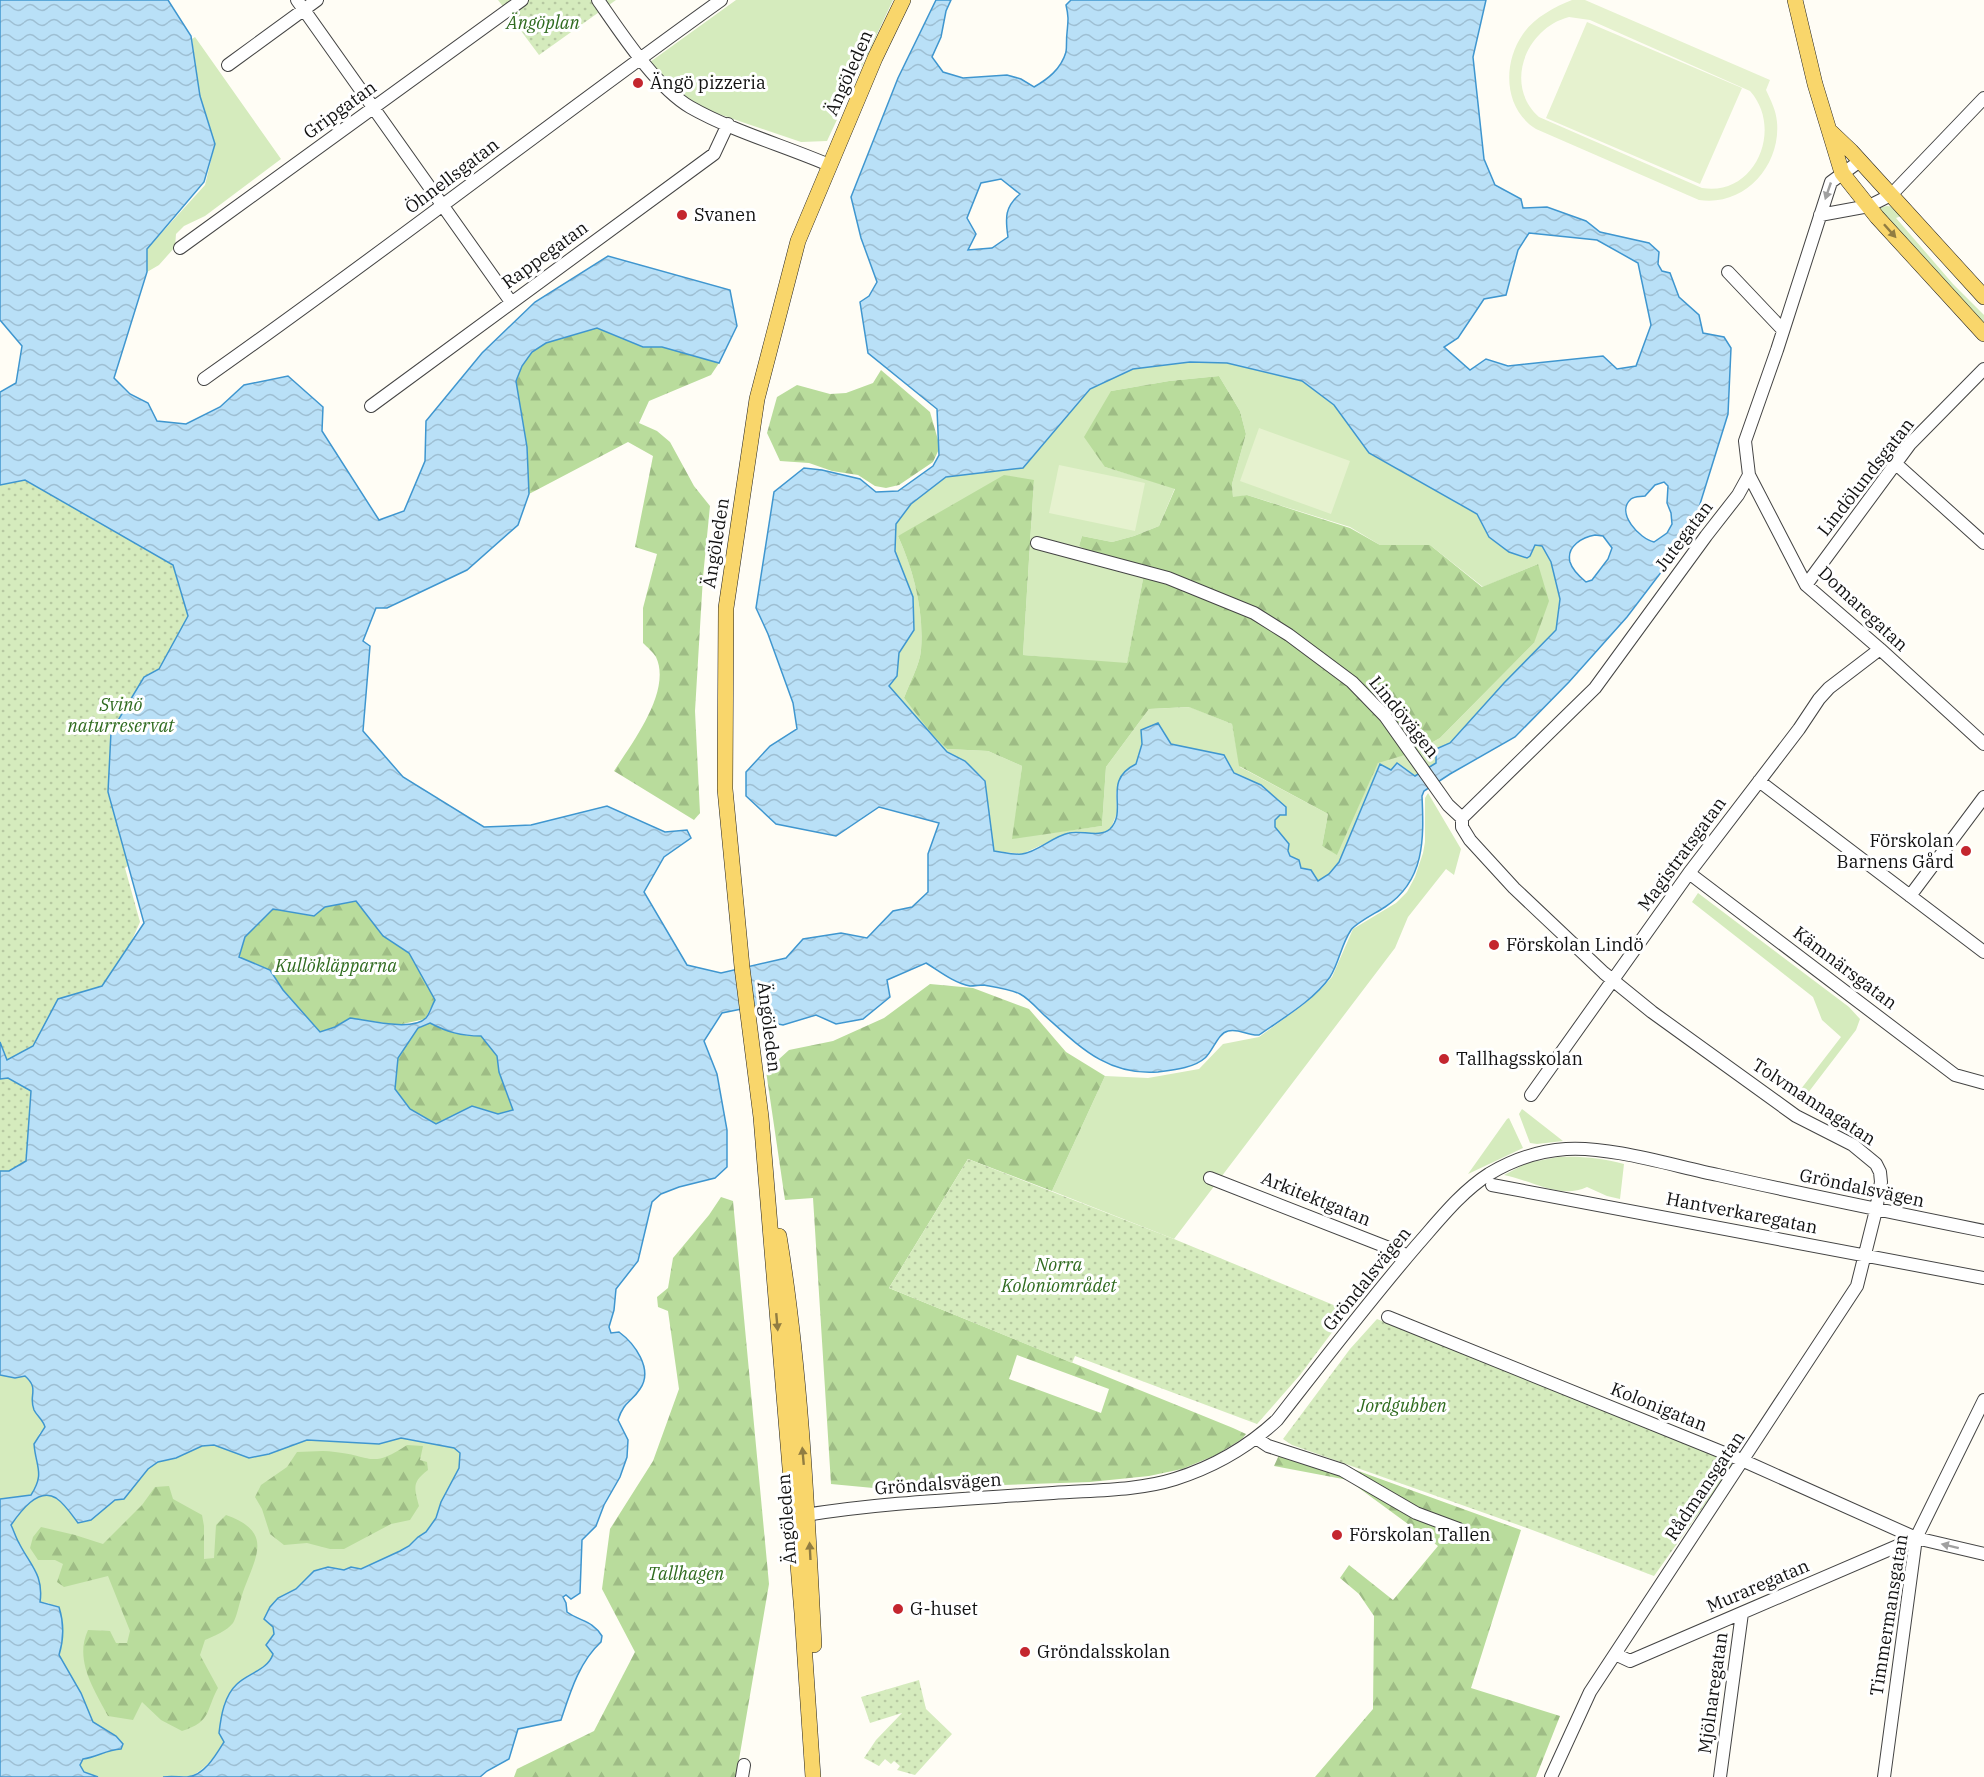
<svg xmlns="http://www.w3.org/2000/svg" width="1984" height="1777" viewBox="0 0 1984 1777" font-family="'IBM Plex Serif',serif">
  <defs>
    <pattern id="forest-firs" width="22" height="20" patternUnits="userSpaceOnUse" patternTransform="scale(1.5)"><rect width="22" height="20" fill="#b9dc9c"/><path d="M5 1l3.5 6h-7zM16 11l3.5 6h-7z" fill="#9ebc85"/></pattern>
    <pattern id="park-dots" width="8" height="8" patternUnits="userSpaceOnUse" patternTransform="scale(1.5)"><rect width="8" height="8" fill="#d5ebbd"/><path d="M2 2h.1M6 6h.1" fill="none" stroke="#b6c8a1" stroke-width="1.8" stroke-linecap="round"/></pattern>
    <pattern id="water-waves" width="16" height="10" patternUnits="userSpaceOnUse" patternTransform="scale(1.5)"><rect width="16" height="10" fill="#b9e0f7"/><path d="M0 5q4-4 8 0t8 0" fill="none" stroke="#9ebfd3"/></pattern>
  </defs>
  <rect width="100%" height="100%" fill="#fffdf5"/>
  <path fill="#d5ebbd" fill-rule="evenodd" d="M736 0H893L827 141 801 142 689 104 650 62Z
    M195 37 281 159 205 216 184 226 176 234 175 247 159 265 147 272V249L205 185 215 144 200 96 192 39Z
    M1887 206 1896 207 1904 215 1896 218 1953 284 1984 315V328L1874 209Z
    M1190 362 1227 363 1302 381 1334 405 1369 453 1477 514 1489 537 1499 545 1509 552 1530 556 1535 545 1542 546 1551 562 1560 599 1556 630 1504 683 1450 743 1436 749V763L1415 776 1397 763 1391 770 1380 764 1339 862 1329 874 1317 881 1315 875C1303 869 1285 861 1289 844L1275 827V820L1286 807 1261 785 1234 773 1224 755 1171 744 1163 730H1141L1142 743 1136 764 1128 768 1116 792 1117 813 1111 828 1104 833H1068L1022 854 994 851 985 780 965 761 947 752 889 686 897 676 899 653 914 629 913 597 895 551 896 523 911 504 946 477 1023 468 1089 389 1133 369ZM1219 376 1240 411 1246 434 1232 484 1233 498 1247 495 1350 527 1380 545H1430L1483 587 1538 564 1534 643 1440 738 1415 752 1378 762 1337 854 1322 846 1328 814 1240 767 1232 724 1190 707 1149 709 1106 767 1102 826 1013 838 1022 766 988 751 947 749 904 698C909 684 920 664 921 650 924 611 914 571 898 536L1034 480 1023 655 1127 664 1143 579 1079 546 1082 536 1112 542 1134 536 1159 526 1175 488 1105 467 1111 391 1169 381Z
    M1428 793 1461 849 1454 875 1446 869 1408 917 1395 948 1174 1239 1052 1191 1105 1076 1148 1078 1199 1069 1223 1044 1259 1037 1303 1005 1322 988 1332 977 1353 929 1396 903 1407 892 1415 877 1423 853 1425 842V798Z
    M1698 893 1849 1007 1860 1019 1856 1030 1801 1102 1794 1098 1841 1037 1822 1020 1813 997 1692 902Z
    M1522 1109 1563 1141 1537 1144 1530 1143 1519 1114Z
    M1509 1118 1523 1148 1468 1174 1507 1119Z
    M1558 1157C1581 1156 1602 1158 1624 1164L1620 1199 1607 1196 1587 1187C1560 1200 1531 1180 1504 1175L1527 1163Z
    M0 1375 15 1378 25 1376C40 1389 28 1396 34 1410 37 1416 43 1420 45 1427L39 1434 35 1455 40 1475 38 1483 31 1495 0 1499Z
    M401 1438 455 1448 460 1453 459 1468 441 1502 436 1518 426 1533 418 1537 409 1546 400 1551 361 1569 351 1567 344 1570 328 1567 314 1571 296 1589 278 1598 264 1619 273 1627 274 1634 269 1640C270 1644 273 1650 273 1654 273 1666 255 1671 247 1676 235 1711 227 1760 189 1777H98L84 1772 80 1765 83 1759C97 1757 107 1750 121 1749L116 1736 92 1722 81 1693 59 1655 62 1643 49 1603 39 1602C44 1575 30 1565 19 1543 15 1537 14 1531 11 1525 20 1512 38 1487 56 1498 65 1504 72 1515 78 1523L91 1520 115 1500 124 1499 148 1469 158 1462 176 1458 202 1446 214 1445 269 1454 307 1440 379 1444Z"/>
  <path fill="url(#forest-firs)" fill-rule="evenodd" d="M597 328 643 347H662L719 363 711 375 649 401 639 423 657 431 670 442 694 486 710 506 703 577 695 711 700 813 694 820 614 771C632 743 672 691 656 657 653 652 647 647 643 643V608L657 554 635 547 653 456 628 442 529 494 527 447 516 381 522 366 532 352 546 343Z
    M881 370 930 412 940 447 933 462 899 485 886 488 875 486 858 475 832 471 809 463 780 461 767 433 777 397 797 385 830 394 846 393 873 383Z
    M1219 376 1240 411 1246 434 1232 484 1233 497 1247 495 1350 528 1380 545H1430L1482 587 1538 564 1549 601 1534 643 1440 738 1415 752 1378 763 1337 855 1322 846 1328 814 1239 766 1232 724 1189 707 1149 709 1106 767 1102 826 1012 839 1022 766 988 751 947 749 932 734 904 698C909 684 920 664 921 650 924 612 914 571 898 536L1004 475 1034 480 1023 655 1127 663 1143 579 1079 546 1082 536 1112 542 1134 536 1159 526 1175 489 1105 467 1084 437 1111 391 1169 381Z
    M357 901 383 936 409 953 435 1000 425 1019 398 1025 350 1018 335 1027 320 1032 283 990 270 970 239 957 245 937 273 909 314 916 325 907Z
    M930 984 973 988 1029 1009 1066 1052 1105 1076 1052 1191 968 1159 889 1288 1233 1428 1246 1434 1242 1439 1216 1455 1182 1469 1149 1476 1090 1482 884 1489 831 1484 813 1198 785 1200 766 1071 789 1050 833 1041 884 1018ZM1017 1355 1109 1389 1101 1413 1009 1379Z
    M430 1023C447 1032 461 1036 481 1036L497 1056 499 1072 513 1110 498 1114 472 1106 436 1124 410 1109 395 1089 398 1058 418 1028Z
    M721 1197 733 1201 769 1584 736 1777H514L517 1769 594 1731 635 1652 602 1589 610 1529 653 1461 679 1389 668 1311 658 1307 657 1297 668 1288 673 1258 709 1215Z
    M1284 1444 1521 1530 1471 1688 1560 1716 1536 1777H1315L1373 1709 1374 1616 1359 1594 1340 1578 1349 1565 1393 1600 1438 1546 1348 1480 1274 1466Z
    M407 1445 423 1446 420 1460 427 1462 428 1470C412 1482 414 1487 419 1506L410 1520 391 1524 344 1549H330L307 1543 284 1545 270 1534 262 1509 255 1497 261 1485 287 1467 297 1452C310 1452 323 1450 335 1452 373 1456 371 1469 407 1445Z
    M169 1486 173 1499 202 1515 204 1526V1559L214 1558 216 1525 226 1515C274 1532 256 1556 243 1592 240 1600 237 1617 233 1623 227 1631 214 1636 205 1640L200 1655 218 1688C205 1712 212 1721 182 1731L161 1720 142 1702 133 1720 108 1716C94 1689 74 1660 88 1630L110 1631 116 1643H127L130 1631 108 1576 64 1587 57 1582 63 1564 55 1560H38L30 1548 33 1537 41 1527 75 1535 103 1544 142 1505 155 1487Z"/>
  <path fill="url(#park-dots)" d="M498 0H616L539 55Z
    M0 445 157 535 259 710 239 783 125 868 140 922 120 967 0 1304Z
    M968 1159 1174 1239 1348 1311 1300 1375 1257 1424 1075 1356 1072 1363 889 1288Z
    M1377 1319 1727 1459 1733 1465 1654 1576 1527 1528 1292 1445 1283 1439 1350 1349Z
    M919 1680 926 1709 952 1734 915 1775 897 1770 900 1766 894 1761 891 1764 885 1759 879 1766 864 1758 876 1740 902 1713 870 1723 861 1697Z"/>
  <path fill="#e6f2cf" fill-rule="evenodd" d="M1572 0H1585L1770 80 1766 90C1771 101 1776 110 1777 122 1781 166 1744 207 1699 200L1536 129C1504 109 1502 64 1523 34 1534 18 1554 7 1572 0ZM1569 17 1590 20 1750 91C1784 129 1755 197 1702 188L1539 117C1503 85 1526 28 1569 17Z
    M1587 22 1742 88 1700 184 1546 118Z
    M1259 428 1350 461 1331 514 1240 481Z
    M1059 465 1145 483 1135 531 1049 513Z"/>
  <path fill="url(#water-waves)" stroke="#3f96cf" stroke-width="1.5" fill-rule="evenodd" d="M0 0H168L191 36 200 96 215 144 204 182 147 249V272L114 378 130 394 148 403 157 421 186 424 220 407 244 385 288 376 323 407 322 431 379 520 404 511 425 461 426 421 482 353 535 302 608 256 730 290 737 326 719 363 662 347H643L597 328 546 343 532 352 522 366 516 381 527 447 529 494 518 525 467 570 387 608H376L363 641 370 646 363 731 403 777 484 827 531 825 607 806 665 832 687 830 691 838 664 857 644 892 687 965 721 973 786 958 803 939 841 933 867 938 893 911 912 907 928 892V854L939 823 879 807 836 836 776 824 746 796V772L770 746 797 729 793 703 768 634 756 608 774 492 804 468 822 470 860 479 876 492 898 491 933 466 939 455 937 409 868 353 860 302 869 296 877 282 861 238 851 197 898 78 936 0H951L946 11 941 37 932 57 943 72 963 78 1007 75 1021 79 1034 87C1048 79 1061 69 1066 52 1067 46 1066 40 1067 33 1068 21 1069 18 1066 5L1071 0H1486L1473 57 1484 159 1495 185 1521 199 1523 208 1547 207 1586 221 1600 232 1649 243 1659 252 1658 264 1662 271 1670 273 1679 297 1699 315 1703 333 1724 337 1731 348 1728 414 1691 533 1627 617 1569 682 1515 737 1450 774 1424 791 1422 796C1424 839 1425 881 1385 907 1376 913 1356 923 1351 930 1341 945 1339 963 1330 977 1313 1001 1283 1018 1259 1035 1248 1036 1239 1028 1228 1031 1218 1033 1213 1051 1205 1058 1194 1068 1173 1070 1158 1072 1107 1076 1079 1046 1044 1015 1037 1008 1028 998 1020 994 1010 989 995 987 984 985 979 985 975 986 970 986 954 983 939 971 926 963L887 980 890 997 863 1019 836 1024 816 1015 783 1025 768 1022 761 1005 722 1013 704 1041 717 1074 727 1130V1167L715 1178 679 1187 661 1194 652 1202 638 1261 616 1289 614 1310 609 1327 611 1333 619 1332C634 1343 654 1369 640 1389 631 1403 624 1401 618 1420L628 1440 627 1457 620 1477 604 1505 596 1526 582 1540 580 1593 571 1599 566 1595 563 1597 566 1603 567 1612C581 1622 592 1620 602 1636L601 1642C579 1662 570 1693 561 1720L518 1729 509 1759 487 1771 480 1777H163C171 1776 179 1777 187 1777 204 1776 216 1755 224 1742L219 1733C221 1716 224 1696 237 1684 248 1673 268 1670 273 1654L266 1645 274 1634 273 1627 264 1619 270 1607 278 1598 296 1589 314 1571 328 1567 344 1570 351 1567 361 1569 400 1551 409 1546 418 1537 426 1532 436 1518 441 1502 459 1468 460 1453 454 1448 401 1438 379 1444 307 1440 269 1454 249 1458 214 1445 202 1446 176 1458 158 1462 148 1469 124 1499 115 1500 91 1520 78 1523C72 1515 65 1504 56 1498 38 1487 20 1512 11 1525 14 1531 16 1538 19 1543 30 1565 44 1575 40 1602L59 1607C64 1623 64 1639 59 1655L81 1693 93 1722 116 1736 123 1744 121 1749C106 1750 97 1757 83 1759L80 1765 84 1772 98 1777H0V1499L31 1495C45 1473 36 1468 34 1444L45 1427C43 1420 37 1416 34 1410 28 1395 40 1389 25 1376L15 1378 0 1375V1171H9L26 1161 31 1091 8 1078 0 1079V1042L7 1060 33 1046 58 999 102 986 144 923 108 792 111 732 144 677 159 669 188 616 173 565 25 480 0 485V392L16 383 22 346 0 320ZM1001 179 1020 194C1005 207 1005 217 1008 237L992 248 968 250 976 234 967 218 981 183ZM1529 233 1597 240 1638 263 1651 325 1636 366 1617 369 1603 356 1508 366 1486 359 1470 370 1444 347 1458 338 1484 299 1506 295 1518 250ZM1190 362 1227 363 1302 381 1334 405 1369 453 1477 514 1489 537 1509 552 1527 558 1530 556 1535 545 1542 546 1551 562 1560 599 1556 630 1504 683 1450 743 1436 749V763L1415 776 1397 763 1391 770 1380 764 1339 862 1329 874 1318 881 1311 870 1301 868 1299 860 1290 856 1288 851 1289 844 1275 827V820L1280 815H1286V807L1261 785 1234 773 1224 755 1171 744 1158 723 1141 730 1142 744 1136 764C1101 781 1129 810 1110 829 1100 838 1081 830 1069 833 1053 836 1038 852 1022 854 1014 855 1002 852 994 851L985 781 965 761 947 752 889 686 897 676 899 653 914 630 913 597 895 551 896 524 911 504 946 477 1023 468 1090 389 1133 369ZM1664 482 1668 486 1667 503 1671 513 1672 524 1667 533 1654 542C1640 539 1615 513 1631 499 1635 496 1640 497 1645 496L1655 485ZM1595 535 1603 536 1612 548 1608 559 1592 580 1586 582C1580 577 1572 569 1570 562 1566 546 1583 537 1595 535ZM356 901 383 936 409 953 435 1000C432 1005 430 1013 426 1018 412 1032 367 1020 350 1018L335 1027 320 1032 283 990 270 970 239 957 245 937 273 909 314 916 325 907ZM430 1023C447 1032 461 1036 481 1036L497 1056 499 1072 513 1110 498 1114 472 1106 436 1124 410 1109 395 1089 398 1058 418 1028Z"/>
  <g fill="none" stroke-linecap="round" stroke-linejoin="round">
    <g stroke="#444" stroke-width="14">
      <path id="minor" d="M297 0 511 302
        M598 0C621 33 656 87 690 107 732 131 785 146 829 165
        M228 65 317 0
        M1820 215 1869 206 1891 195 1984 98
        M180 248 522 0
        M1728 272 1783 330
        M204 379C379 256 548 124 721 0
        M371 406 714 154 728 124
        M1895 463 1984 543
        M1749 475 1806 585 1880 649 1984 744
        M1037 543 1168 578 1254 613 1289 635 1352 682 1385 716 1448 805 1462 818V827L1470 840 1514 888 1604 973 1652 1012 1796 1116 1853 1145 1876 1164 1880 1172 1881 1182 1876 1210 1857 1286 1590 1692 1551 1777
        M1806 585 1910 444 1984 369
        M1759 781 1984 952
        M1462 818 1595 688 1706 536 1738 495 1749 475 1745 441 1777 350 1831 182 1860 161
        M1689 873 1955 1075 1984 1083
        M1910 896 1984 797
        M1531 1095 1689 873 1799 729 1819 699 1829 688 1880 649
        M1210 1178 1402 1253 1406 1257
        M1492 1185 1984 1278
        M1388 1317 1744 1461 1916 1538 1984 1554
        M1256 1438 1268 1446 1342 1470 1416 1513 1459 1529
        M799 1516C883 1502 969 1499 1053 1493 1092 1490 1137 1491 1175 1479 1213 1467 1247 1448 1277 1420 1323 1361 1369 1301 1418 1244 1440 1219 1461 1192 1489 1174 1512 1160 1539 1151 1566 1149 1610 1146 1674 1166 1718 1175 1806 1195 1895 1213 1984 1231
        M1615 1654 1630 1661 1916 1538
        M742 1777 744 1765
        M1720 1777 1742 1613
        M1884 1777 1916 1538 1984 1400"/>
    </g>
    <g stroke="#222" stroke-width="16">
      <path id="major" d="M1795 0 1815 84 1842 173 1877 217 1984 334
        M1831 132 1851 151 1984 297
        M779 1236C801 1371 807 1509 814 1645
        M813 1777 802 1613 761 1117 742 967 725 789 726 608 757 399 798 241 875 58 903 0"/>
    </g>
    <use href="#minor" stroke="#fff" stroke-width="12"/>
    <use href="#major" stroke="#f9d66b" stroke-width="15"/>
  </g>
  <defs><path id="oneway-solid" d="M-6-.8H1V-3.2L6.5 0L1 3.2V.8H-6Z" transform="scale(1.5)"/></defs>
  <g fill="#a0a0a0">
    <use href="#oneway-solid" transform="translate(1828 191) rotate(109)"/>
    <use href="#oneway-solid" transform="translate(1950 1546) rotate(-166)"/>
  </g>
  <g fill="#917d42">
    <use href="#oneway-solid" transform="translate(1890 231) rotate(48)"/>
    <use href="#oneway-solid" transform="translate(777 1322) rotate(85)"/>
    <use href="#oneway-solid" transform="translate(803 1456) rotate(-95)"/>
    <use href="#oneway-solid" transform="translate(810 1551) rotate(-93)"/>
  </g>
  <g fill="#c4262e" stroke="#fff" stroke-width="2">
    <circle cx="638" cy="83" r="6"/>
    <circle cx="682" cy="215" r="6"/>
    <circle cx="1966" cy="851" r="6"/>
    <circle cx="1494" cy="945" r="6"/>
    <circle cx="1444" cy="1059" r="6"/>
    <circle cx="1337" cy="1535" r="6"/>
    <circle cx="898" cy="1609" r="6"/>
    <circle cx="1025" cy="1652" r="6"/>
  </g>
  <g text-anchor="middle" stroke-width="6" stroke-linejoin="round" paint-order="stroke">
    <g font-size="18" font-style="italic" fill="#2f6b1f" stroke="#fff">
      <text x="543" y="29">Ängöplan</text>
      <text x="121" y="711">Svinö<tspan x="121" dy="21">naturreservat</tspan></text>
      <text x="336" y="972">Kullökläpparna</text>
      <text x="1059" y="1271">Norra<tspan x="1059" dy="21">Koloniområdet</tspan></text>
      <text x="1402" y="1412">Jordgubben</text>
      <text x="686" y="1580">Tallhagen</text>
    </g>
    <g font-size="18" fill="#111" stroke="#fff">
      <text transform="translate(849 73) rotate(-66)" y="6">Ängöleden</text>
      <text transform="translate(340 110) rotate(-36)" y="6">Gripgatan</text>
      <text transform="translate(452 176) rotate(-37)" y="6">Öhnellsgatan</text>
      <text transform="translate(545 255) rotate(-36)" y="6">Rappegatan</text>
      <text transform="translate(1866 477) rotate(-52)" y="6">Lindölundsgatan</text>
      <text transform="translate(1684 536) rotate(-53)" y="6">Jutegatan</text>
      <text transform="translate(716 543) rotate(-81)" y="6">Ängöleden</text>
      <text transform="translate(1863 609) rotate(43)" y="6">Domaregatan</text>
      <text transform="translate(1404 717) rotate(51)" y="6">Lindövägen</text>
      <text transform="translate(1682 854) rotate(-54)" y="6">Magistratsgatan</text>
      <text transform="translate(1845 968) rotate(37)" y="6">Kämnärsgatan</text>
      <text transform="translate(769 1027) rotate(83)" y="6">Ängöleden</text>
      <text transform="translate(1814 1102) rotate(33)" y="6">Tolvmannagatan</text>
      <text transform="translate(1862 1188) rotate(12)" y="6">Gröndalsvägen</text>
      <text transform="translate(1316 1199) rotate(22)" y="6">Arkitektgatan</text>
      <text transform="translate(1742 1213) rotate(11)" y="6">Hantverkaregatan</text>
      <text transform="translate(1367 1279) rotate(-51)" y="6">Gröndalsvägen</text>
      <text transform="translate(1659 1407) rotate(22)" y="6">Kolonigatan</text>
      <text transform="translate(938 1484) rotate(-4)" y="6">Gröndalsvägen</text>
      <text transform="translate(1705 1486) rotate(-56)" y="6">Rådmansgatan</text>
      <text transform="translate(787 1519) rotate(-94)" y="6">Ängöleden</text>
      <text transform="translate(1758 1586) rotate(-23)" y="6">Muraregatan</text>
      <text transform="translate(1889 1615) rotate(-81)" y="6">Timmermansgatan</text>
      <text transform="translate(1713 1693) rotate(-82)" y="6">Mjölnaregatan</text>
    </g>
    <g font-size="18" fill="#111" stroke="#fff" text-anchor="start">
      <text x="650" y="89">Ängö pizzeria</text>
      <text x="694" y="221">Svanen</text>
      <text x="1954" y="847" text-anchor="end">Förskolan<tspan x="1954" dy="21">Barnens Gård</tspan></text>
      <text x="1506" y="951">Förskolan Lindö</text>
      <text x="1456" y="1065">Tallhagsskolan</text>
      <text x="1349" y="1541">Förskolan Tallen</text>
      <text x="910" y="1615">G-huset</text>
      <text x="1037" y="1658">Gröndalsskolan</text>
    </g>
  </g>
</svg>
